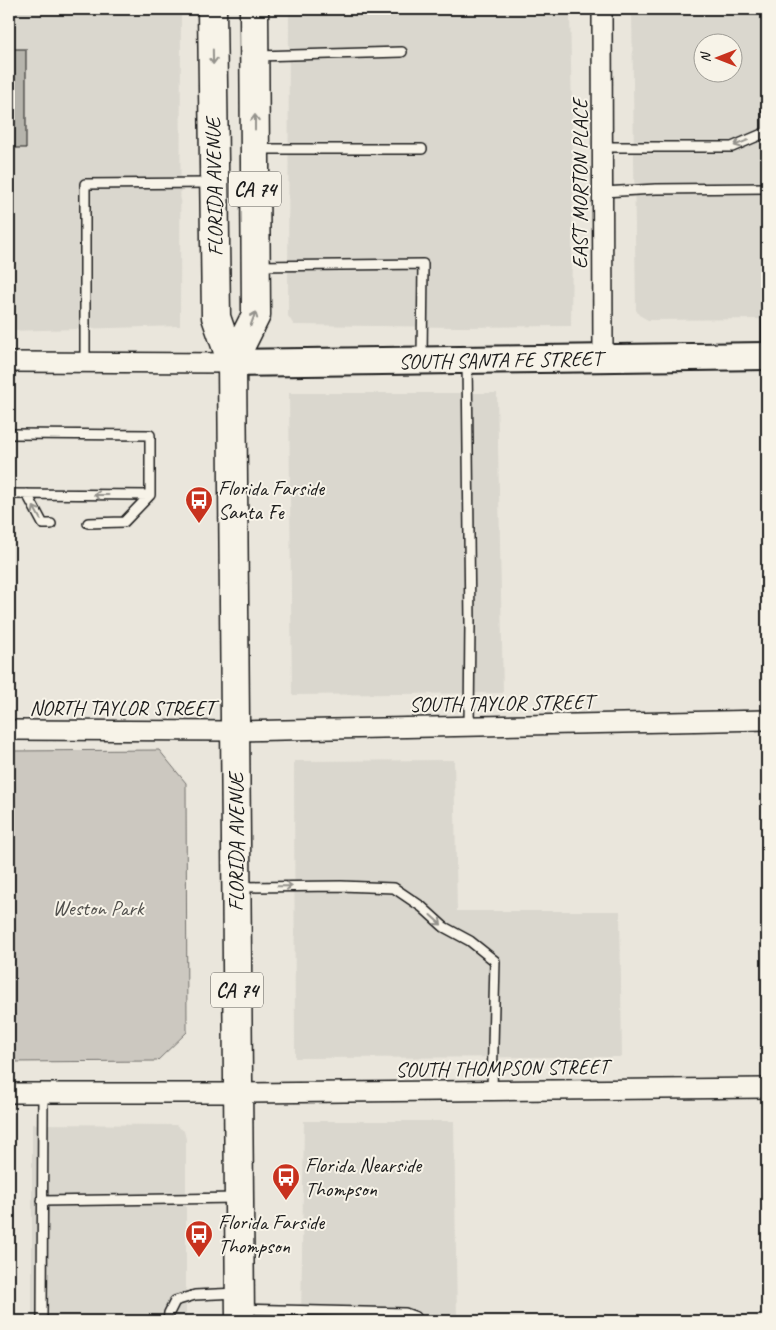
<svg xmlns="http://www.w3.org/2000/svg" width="776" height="1330" viewBox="0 0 776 1330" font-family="Caveat,sans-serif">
  <rect width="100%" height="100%" fill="#eae6dc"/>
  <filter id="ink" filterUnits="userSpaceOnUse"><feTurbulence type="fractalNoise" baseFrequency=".02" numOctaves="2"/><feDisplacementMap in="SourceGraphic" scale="10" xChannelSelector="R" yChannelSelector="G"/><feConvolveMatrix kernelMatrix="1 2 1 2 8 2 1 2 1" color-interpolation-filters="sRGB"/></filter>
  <g filter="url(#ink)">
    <path fill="#dad7ce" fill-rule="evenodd" d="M9 9H181L180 326 9 331Z
      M289 9H570L573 172 571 326 458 327 294 325 288 316Z
      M632 9H767V319L648 320 639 315 636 310ZM704 42H734V72H704Z
      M289 393H497L503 693 292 695Z
      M454 760 457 911H620L622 1057 295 1058 294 761Z
      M304 1121H454L457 1321H301Z
      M32 1124 176 1125 184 1131 186 1139V1321H32Z"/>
    <path fill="#ccc8c0" stroke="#74726e" d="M159 750 186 783 187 1032 157 1061 9 1062V751Z"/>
    <path fill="#b6b4ac" stroke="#1c1c1c" d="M9 49H26V148H9Z"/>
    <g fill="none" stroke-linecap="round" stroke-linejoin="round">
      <g stroke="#1c1c1c" stroke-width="12">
        <path id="lane" d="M257 56 402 52
          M602 147H732L767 132V112
          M258 149H422
          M603 192 656 189 767 188
          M258 266 423 264 422 358
          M767 353V292
          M467 361 470 623 469 726
          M85 362V184L211 183
          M9 434 150 435V495L124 522 88 523
          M9 494 150 495
          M27 494 43 524H51
          M239 887 341 886 394 888 422 907 444 927 470 941 495 961 492 1090
          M42 1201 237 1198
          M242 1309 405 1313 416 1317 419 1321
          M42 1321 43 1093
          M168 1321 169 1313 175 1301 195 1295 237 1293"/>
      </g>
      <g stroke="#1c1c1c" stroke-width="22">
        <path id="street" d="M602 9 603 359
          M9 362 232 363
          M9 730 236 731 767 720
          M9 1093H238L767 1088"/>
      </g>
      <g stroke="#1c1c1c" stroke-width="30">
        <path id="secondary" d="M232 363 767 356"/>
      </g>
      <g stroke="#1c1c1c" stroke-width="31">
        <path id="primary" d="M212 9 216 317 232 363 240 1321
          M232 363 256 315 254 9"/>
      </g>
      <use href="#lane" stroke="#f7f3e8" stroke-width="9"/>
      <use href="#street" stroke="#f7f3e8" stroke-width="19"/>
      <use href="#secondary" stroke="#f7f3e8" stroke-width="26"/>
      <use href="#primary" stroke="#f7f3e8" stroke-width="28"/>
    </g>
    <defs><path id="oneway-shaft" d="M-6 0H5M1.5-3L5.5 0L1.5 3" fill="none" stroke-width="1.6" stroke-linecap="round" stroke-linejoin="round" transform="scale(1.25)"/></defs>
    <g stroke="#94928c">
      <use href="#oneway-shaft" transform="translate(213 57) rotate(89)"/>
      <use href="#oneway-shaft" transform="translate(255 122) rotate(-90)"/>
      <use href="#oneway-shaft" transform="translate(741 143) rotate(158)"/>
      <use href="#oneway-shaft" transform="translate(253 319) rotate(-70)"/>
      <use href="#oneway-shaft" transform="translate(101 495) rotate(-180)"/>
      <use href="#oneway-shaft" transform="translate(37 513) rotate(-119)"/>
      <use href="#oneway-shaft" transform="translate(285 886) rotate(-1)"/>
      <use href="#oneway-shaft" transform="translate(436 920) rotate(42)"/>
    </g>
  </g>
  <defs>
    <g id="bus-pin" transform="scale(1.4375)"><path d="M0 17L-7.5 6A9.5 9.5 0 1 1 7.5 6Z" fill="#c8321e" stroke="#f7f3e8"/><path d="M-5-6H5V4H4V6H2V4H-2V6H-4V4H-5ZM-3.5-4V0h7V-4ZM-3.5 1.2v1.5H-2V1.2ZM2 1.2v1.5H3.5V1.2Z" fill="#fff"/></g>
  </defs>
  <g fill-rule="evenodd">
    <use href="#bus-pin" x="199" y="500"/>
    <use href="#bus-pin" x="286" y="1177"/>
    <use href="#bus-pin" x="199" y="1234"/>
  </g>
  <g text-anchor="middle" stroke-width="4" stroke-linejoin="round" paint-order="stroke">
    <g fill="#f7f3e8" stroke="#5e5c59" stroke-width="1">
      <rect x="229" y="171.5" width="52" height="35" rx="4"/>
      <rect x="211" y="972.5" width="52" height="35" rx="4"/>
    </g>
    <g font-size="20" font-weight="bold" fill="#1c1c1c">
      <text x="255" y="196">CA 74</text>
      <text x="237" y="997">CA 74</text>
    </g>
    <g font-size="21" fill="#1c1c1c" stroke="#f7f3e8">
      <text transform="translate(580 184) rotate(-90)" y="7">EAST MORTON PLACE</text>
      <text transform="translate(214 187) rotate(-91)" y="7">FLORIDA AVENUE</text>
      <text transform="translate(500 360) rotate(-1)" y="7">SOUTH SANTA FE STREET</text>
      <text transform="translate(501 703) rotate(-1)" y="7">SOUTH TAYLOR STREET</text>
      <text x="122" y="715">NORTH TAYLOR STREET</text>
      <text transform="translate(236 842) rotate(-90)" y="7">FLORIDA AVENUE</text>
      <text transform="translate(502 1068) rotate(-1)" y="7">SOUTH THOMPSON STREET</text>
    </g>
    <g font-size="21" fill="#1c1c1c" stroke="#f7f3e8" text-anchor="start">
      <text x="218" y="495">Florida Farside<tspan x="218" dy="24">Santa Fe</tspan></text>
      <text x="305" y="1172">Florida Nearside<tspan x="305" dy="24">Thompson</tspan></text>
      <text x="218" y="1229">Florida Farside<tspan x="218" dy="24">Thompson</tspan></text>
    </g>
    <g font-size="21" fill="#51504d" stroke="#f7f3e8">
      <text x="98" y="915">Weston Park</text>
    </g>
  </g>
  <rect width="776" height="1330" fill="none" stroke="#f7f3e8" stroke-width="30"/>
  <rect x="15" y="15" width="746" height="1300" fill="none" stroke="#1c1c1c" stroke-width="2" filter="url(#ink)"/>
  <g transform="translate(718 58) rotate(270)"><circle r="24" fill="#f7f3e8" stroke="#9f9d96"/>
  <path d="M0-4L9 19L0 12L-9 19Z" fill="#c8321e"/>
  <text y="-8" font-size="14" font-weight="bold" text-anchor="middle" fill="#1c1c1c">N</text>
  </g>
</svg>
